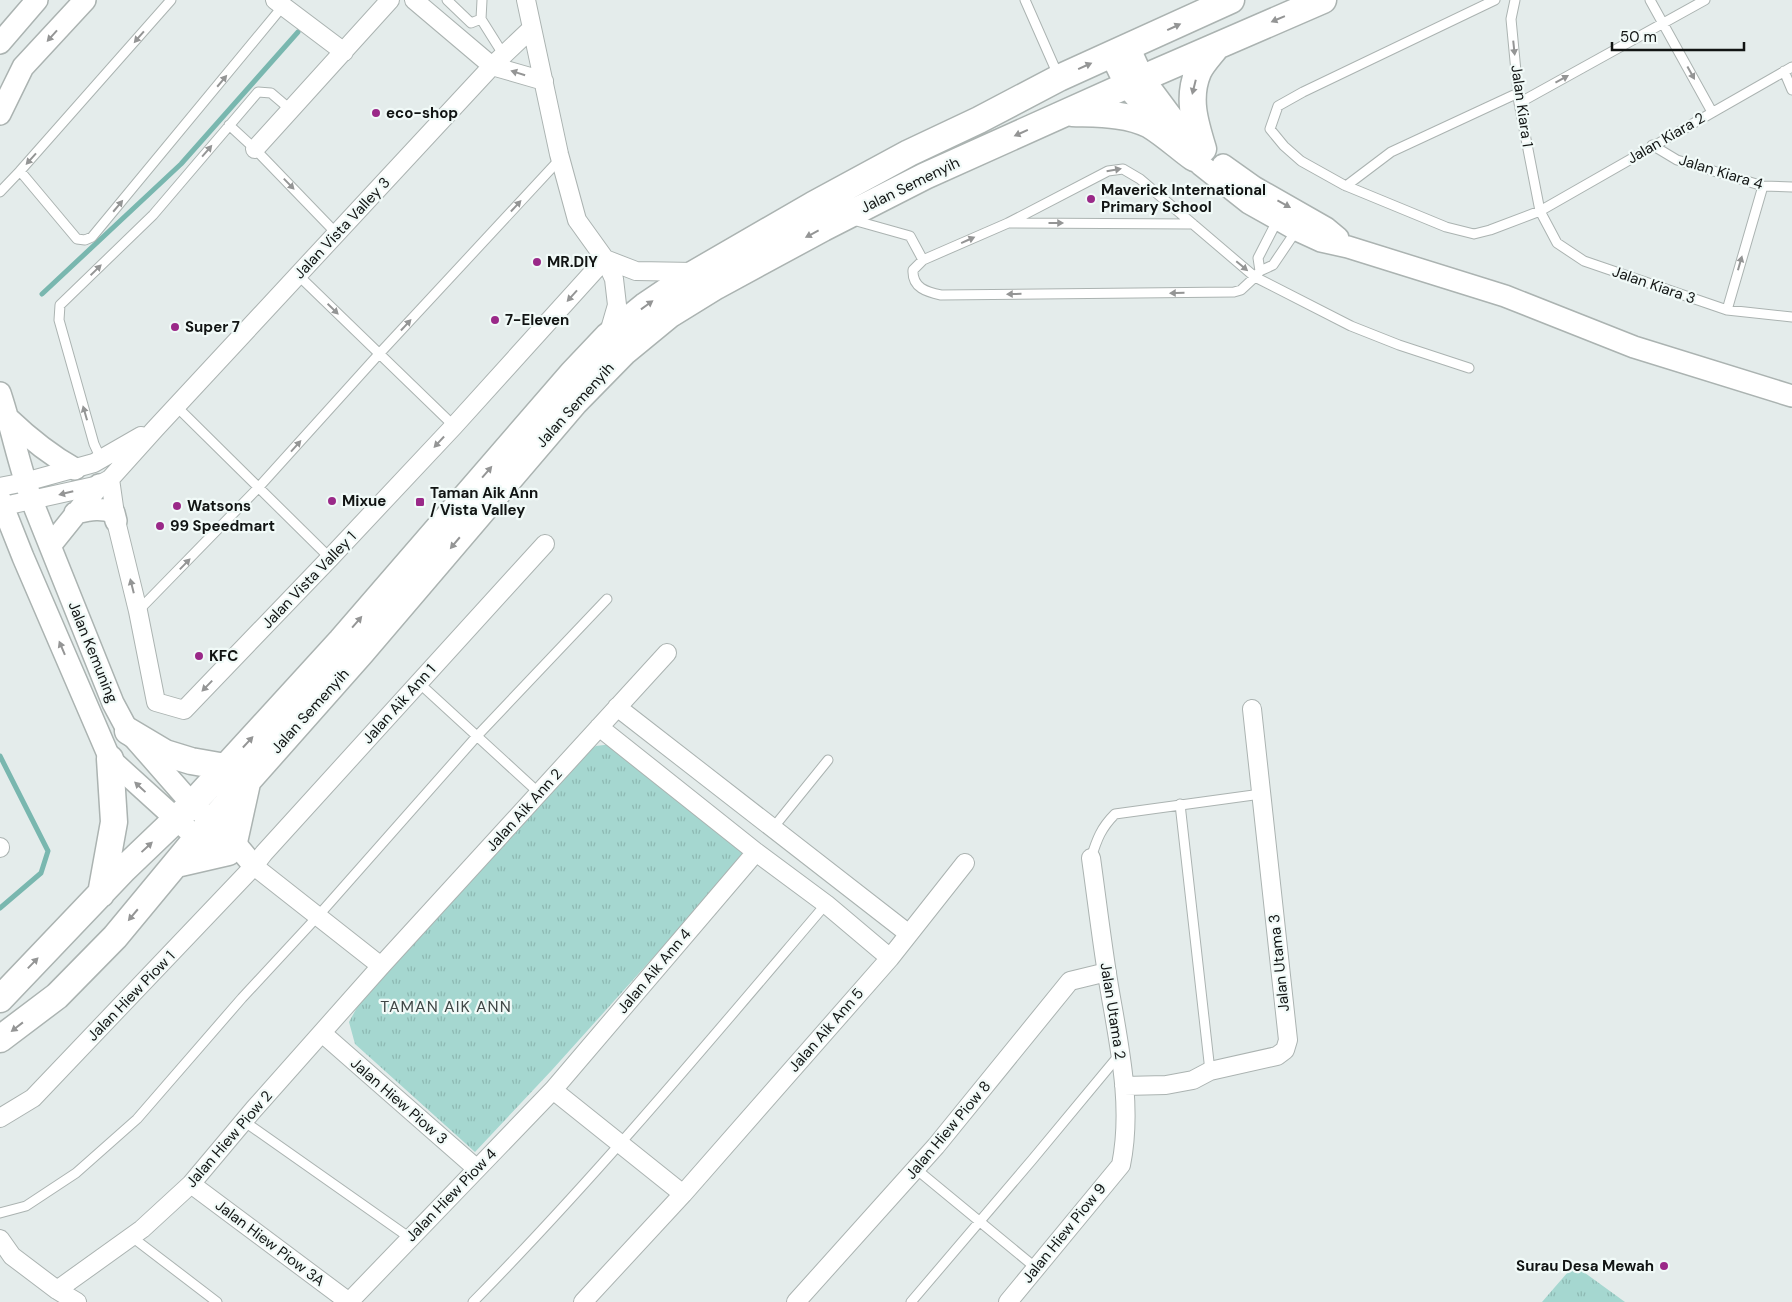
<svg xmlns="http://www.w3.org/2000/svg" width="1792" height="1302" viewBox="0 0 1792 1302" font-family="'DM Sans',sans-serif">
  <defs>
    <pattern id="grass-tufts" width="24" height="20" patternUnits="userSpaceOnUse" patternTransform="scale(1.25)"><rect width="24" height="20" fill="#a5d7d0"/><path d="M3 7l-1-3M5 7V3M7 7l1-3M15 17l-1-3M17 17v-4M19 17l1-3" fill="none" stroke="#8db8b2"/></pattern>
  </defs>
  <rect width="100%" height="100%" fill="#e4eceb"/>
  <path fill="url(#grass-tufts)" d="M612 744 748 852 552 1070 475 1152 355 1044 349 1022 360 1002 587 752 596 746Z
    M1574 1265 1625 1302H1542Z"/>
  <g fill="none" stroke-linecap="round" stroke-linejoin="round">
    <path stroke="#79b7af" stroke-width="5" d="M42 294 181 164 298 32
      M0 756 48 851 41 873 0 908"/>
    <g stroke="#abb3b1" stroke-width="11">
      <path id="service" d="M171 0 20 171 77 239 85 240 92 237 283 6
        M447 0 471 23 481 19
        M482 0 481 19 503 54
        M1025 0 1058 75
        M1495 0 1303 92 1278 106 1270 129 1284 146 1301 161 1344 185 1446 227 1474 234 1490 230 1540 211 1792 67
        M1515 0 1511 19 1519 103 1540 211 1557 243 1584 261 1727 310 1792 317
        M1650 0 1712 112
        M1784 71 1792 90
        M1519 103 1705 0
        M229 125 255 149 336 233
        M1652 145 1677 160 1763 186 1792 187
        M1346 186 1391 152 1518 93
        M0 192 20 171
        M853 220 910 236 923 260
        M1010 223 1193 224
        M1296 231 1273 265 1260 271 1255 277 1241 290 1234 292 941 295C927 292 912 288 913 270L923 260 1008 223 1108 171 1123 169 1140 179 1255 277 1351 326 1399 345 1469 368
        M1260 271 1258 258 1278 219
        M298 275 454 426
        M1727 310 1763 186
        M176 406 330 558
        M101 459 94 444 59 320 60 305 153 215 258 92 271 93 291 110
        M138 611 258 488 379 354 560 159
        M419 683 539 793
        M1180 804 1210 1071
        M773 828 828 760
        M1091 858C1097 839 1101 828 1115 814L1261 794
        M245 1122 410 1238
        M916 1169 1036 1268
        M0 1213 26 1206 76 1173 137 1119 242 998 318 916 477 736 607 599
        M132 1237 217 1302
        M473 1302C597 1176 711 1039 826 904
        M911 1302 1032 1160 1120 1054"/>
    </g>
    <g stroke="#abb3b1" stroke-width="20">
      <path id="minor" d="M275 0 344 52
        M414 0 492 66 544 81
        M526 0 559 154 577 220 605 259 614 279 617 305 608 336
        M255 149 390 0
        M605 259 636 271 695 272
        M110 479 116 521 138 611 156 702 184 710 330 558 454 426 605 259
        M0 487 25 482 94 463 141 436
        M0 507 99 485 110 479 155 429 492 66 531 29
        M617 707 909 934
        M599 727 756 852 826 904 890 958
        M0 847V848
        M254 866 381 966
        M322 1033 476 1168
        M1124 1086 1166 1085 1193 1080 1210 1071 1277 1056 1285 1050 1288 1040 1252 709
        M553 1090 683 1194
        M0 1118 33 1098 254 866 264 853 545 544
        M191 1184 349 1302
        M0 1239 12 1256 57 1290 77 1302
        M57 1290 142 1229 191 1184 254 1109 381 966 667 653
        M349 1302 553 1090 756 852
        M583 1302 683 1194 890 958 965 863
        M796 1302 936 1146 1070 981 1107 972
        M1008 1302 1121 1165C1133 1106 1119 1045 1109 986 1102 944 1097 901 1091 858"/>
    </g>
    <g stroke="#abb3b1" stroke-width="24">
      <path id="tertiary" d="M0 43 37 0
        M1129 47 1143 78 1172 117 1186 131
        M1111 55 1126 86 1150 114 1201 165 1249 203 1297 230 1321 241 1348 247 1505 296 1634 347 1792 396
        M0 114 23 67 85 0
        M1223 165 1254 187 1326 228 1338 238
        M0 393C12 429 19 466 32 501L113 703 128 731 192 804 234 842 254 866
        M8 418C29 438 50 455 75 469
        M0 499 23 557 110 759 197 838 212 845
        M75 513C89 510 101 507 114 513L116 521
        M50 546 99 485"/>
    </g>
    <g stroke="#abb3b1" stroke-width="29">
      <path id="primary" d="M1072 113C1098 114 1127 113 1150 125 1165 134 1180 148 1194 158
        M1203 149C1195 123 1187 98 1198 72 1202 63 1211 54 1217 46
        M128 731 165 753 191 761 225 767
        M234 842 247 783
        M176 864 228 852
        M101 894 114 822 110 759
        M0 999 124 869 192 804 341 641 572 374 608 336 645 306 685 279 813 205 909 153 979 120 1059 78 1231 0
        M0 1039 57 996 115 937 197 838 361 653 574 403 624 352 669 315 716 286 823 228 925 176 1143 78 1323 0"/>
    </g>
    <use href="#service" stroke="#fff" stroke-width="9"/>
    <use href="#minor" stroke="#fff" stroke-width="18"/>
    <use href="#tertiary" stroke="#fff" stroke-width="21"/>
    <use href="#primary" stroke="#fff" stroke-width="26"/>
  </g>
  <defs><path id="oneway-solid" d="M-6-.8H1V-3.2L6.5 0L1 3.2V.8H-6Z" transform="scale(1.25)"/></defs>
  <g fill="#949595">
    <use href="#oneway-solid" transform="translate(1278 19) rotate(157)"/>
    <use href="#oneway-solid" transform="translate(1174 27) rotate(-25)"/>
    <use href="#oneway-solid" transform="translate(52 36) rotate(132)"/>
    <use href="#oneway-solid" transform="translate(139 37) rotate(131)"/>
    <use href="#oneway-solid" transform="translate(1514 48) rotate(84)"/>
    <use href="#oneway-solid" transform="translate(1085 66) rotate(-24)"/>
    <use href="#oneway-solid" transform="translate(518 73) rotate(-162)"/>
    <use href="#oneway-solid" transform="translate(1691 73) rotate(61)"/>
    <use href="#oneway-solid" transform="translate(1562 79) rotate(-29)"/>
    <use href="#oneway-solid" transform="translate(222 81) rotate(-50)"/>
    <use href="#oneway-solid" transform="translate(1194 87) rotate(104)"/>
    <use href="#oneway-solid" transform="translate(1021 133) rotate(156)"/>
    <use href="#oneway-solid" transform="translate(207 151) rotate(-49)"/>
    <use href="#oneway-solid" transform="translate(31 159) rotate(132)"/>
    <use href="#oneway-solid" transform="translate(1114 170) rotate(-10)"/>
    <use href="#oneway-solid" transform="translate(289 184) rotate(46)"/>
    <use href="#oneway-solid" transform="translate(1284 204) rotate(29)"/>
    <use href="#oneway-solid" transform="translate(118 206) rotate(-50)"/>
    <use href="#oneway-solid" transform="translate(516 206) rotate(-47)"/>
    <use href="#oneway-solid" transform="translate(1056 223)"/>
    <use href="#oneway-solid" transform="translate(812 234) rotate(152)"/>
    <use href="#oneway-solid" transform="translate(968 240) rotate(-24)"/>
    <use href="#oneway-solid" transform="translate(1740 263) rotate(-74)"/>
    <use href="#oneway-solid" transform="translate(1242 266) rotate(40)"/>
    <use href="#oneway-solid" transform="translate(96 270) rotate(-44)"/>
    <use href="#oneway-solid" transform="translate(1177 293) rotate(179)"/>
    <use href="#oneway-solid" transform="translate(1014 294) rotate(179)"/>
    <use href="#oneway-solid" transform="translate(572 296) rotate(132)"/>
    <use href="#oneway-solid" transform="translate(647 305) rotate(-36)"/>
    <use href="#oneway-solid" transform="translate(333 309) rotate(44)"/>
    <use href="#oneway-solid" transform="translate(406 325) rotate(-47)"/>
    <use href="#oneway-solid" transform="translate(85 413) rotate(-106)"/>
    <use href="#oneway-solid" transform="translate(439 442) rotate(133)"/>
    <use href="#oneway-solid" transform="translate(296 446) rotate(-48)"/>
    <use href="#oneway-solid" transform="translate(487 472) rotate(-49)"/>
    <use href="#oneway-solid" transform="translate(66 493) rotate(166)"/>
    <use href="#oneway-solid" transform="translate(455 543) rotate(130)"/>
    <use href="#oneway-solid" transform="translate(185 564) rotate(-46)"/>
    <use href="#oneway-solid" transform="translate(132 586) rotate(-104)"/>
    <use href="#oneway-solid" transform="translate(357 622) rotate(-49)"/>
    <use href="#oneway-solid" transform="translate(62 648) rotate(-113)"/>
    <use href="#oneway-solid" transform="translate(207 686) rotate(134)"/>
    <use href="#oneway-solid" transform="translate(248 742) rotate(-47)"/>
    <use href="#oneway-solid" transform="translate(140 787) rotate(-137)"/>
    <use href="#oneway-solid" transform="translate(147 847) rotate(-43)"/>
    <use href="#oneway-solid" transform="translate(133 915) rotate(130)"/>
    <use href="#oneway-solid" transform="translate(33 963) rotate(-46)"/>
    <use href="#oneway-solid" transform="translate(17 1027) rotate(142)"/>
  </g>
  <g fill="#9a2988" stroke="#f1faf8" stroke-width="2">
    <circle cx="376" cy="113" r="5"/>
    <circle cx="1091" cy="199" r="5"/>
    <circle cx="537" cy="262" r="5"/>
    <circle cx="495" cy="320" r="5"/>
    <circle cx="175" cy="327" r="5"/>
    <circle cx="332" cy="501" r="5"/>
    <rect x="415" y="497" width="10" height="10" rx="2.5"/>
    <circle cx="177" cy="506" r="5"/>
    <circle cx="160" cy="526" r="5"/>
    <circle cx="199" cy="656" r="5"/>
    <circle cx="1664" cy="1266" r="5"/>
  </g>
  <g text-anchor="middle" stroke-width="4.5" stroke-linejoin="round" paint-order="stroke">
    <g font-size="15" fill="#111413" stroke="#f1faf8">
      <text transform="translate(1522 106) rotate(82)" y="5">Jalan Kiara 1</text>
      <text transform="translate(1666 138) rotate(-30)" y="5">Jalan Kiara 2</text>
      <text transform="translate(1721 172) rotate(17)" y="5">Jalan Kiara 4</text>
      <text transform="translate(910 185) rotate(-26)" y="5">Jalan Semenyih</text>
      <text transform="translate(342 228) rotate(-47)" y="5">Jalan Vista Valley 3</text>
      <text transform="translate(1654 285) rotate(19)" y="5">Jalan Kiara 3</text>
      <text transform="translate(575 405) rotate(-48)" y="5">Jalan Semenyih</text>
      <text transform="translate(309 580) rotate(-46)" y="5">Jalan Vista Valley 1</text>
      <text transform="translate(93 652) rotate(68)" y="5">Jalan Kemuning</text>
      <text transform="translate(399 704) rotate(-48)" y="5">Jalan Aik Ann 1</text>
      <text transform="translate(310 711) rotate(-48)" y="5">Jalan Semenyih</text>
      <text transform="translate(524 810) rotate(-48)" y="5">Jalan Aik Ann 2</text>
      <text transform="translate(1279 963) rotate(-96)" y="5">Jalan Utama 3</text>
      <text transform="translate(654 971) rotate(-50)" y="5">Jalan Aik Ann 4</text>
      <text transform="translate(131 996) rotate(-46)" y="5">Jalan Hiew Piow 1</text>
      <text transform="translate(1113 1011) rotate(81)" y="5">Jalan Utama 2</text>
      <text transform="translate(826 1030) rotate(-49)" y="5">Jalan Aik Ann 5</text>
      <text transform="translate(399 1101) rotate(41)" y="5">Jalan Hiew Piow 3</text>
      <text transform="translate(948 1130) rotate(-50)" y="5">Jalan Hiew Piow 8</text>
      <text transform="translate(229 1139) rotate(-49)" y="5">Jalan Hiew Piow 2</text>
      <text transform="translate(451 1195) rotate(-46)" y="5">Jalan Hiew Piow 4</text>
      <text transform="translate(1064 1233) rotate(-51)" y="5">Jalan Hiew Piow 9</text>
      <text transform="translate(270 1243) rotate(37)" y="5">Jalan Hiew Piow 3A</text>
    </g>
    <g font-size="15" font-weight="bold" fill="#111413" stroke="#f1faf8" text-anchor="start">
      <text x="386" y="118">eco-shop</text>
      <text x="1101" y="195">Maverick International<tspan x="1101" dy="17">Primary School</tspan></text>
      <text x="547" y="267">MR.DIY</text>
      <text x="505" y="325">7-Eleven</text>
      <text x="185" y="332">Super 7</text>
      <text x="430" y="498">Taman Aik Ann<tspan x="430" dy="17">/ Vista Valley</tspan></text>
      <text x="342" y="506">Mixue</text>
      <text x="187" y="511">Watsons</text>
      <text x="170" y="531">99 Speedmart</text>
      <text x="209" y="661">KFC</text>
      <text x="1654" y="1271" text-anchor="end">Surau Desa Mewah</text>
    </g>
    <g font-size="16" letter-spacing="1" fill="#404746" stroke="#f1faf8">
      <text x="446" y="1012">TAMAN AIK ANN</text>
    </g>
  </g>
  <path d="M1612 42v8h132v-8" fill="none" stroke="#111413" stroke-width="2.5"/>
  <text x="1620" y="42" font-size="15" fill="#111413" stroke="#f1faf8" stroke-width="4" paint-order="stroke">50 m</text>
</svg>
